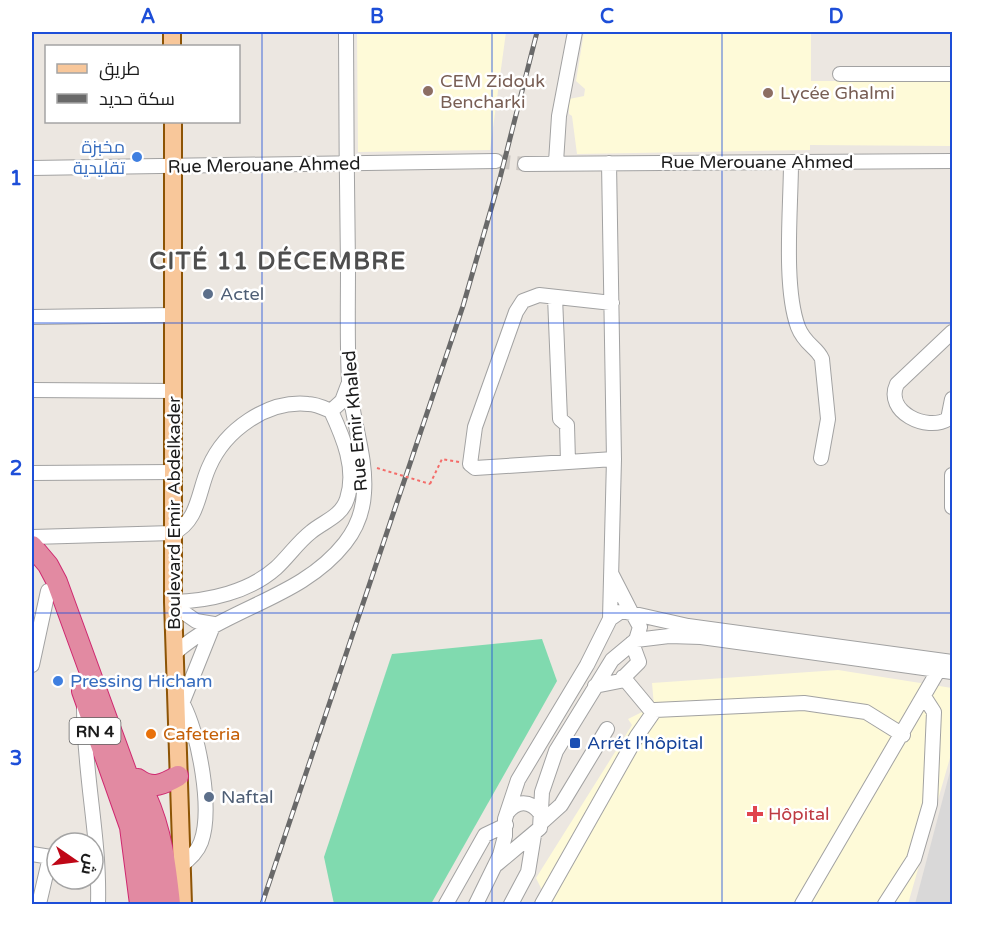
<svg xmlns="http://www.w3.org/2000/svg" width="984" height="936" viewBox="0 0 984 936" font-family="'Varela Round',Cairo,sans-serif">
  <rect width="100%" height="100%" fill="#ece7e1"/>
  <path fill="#d9d8d8" d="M952 764V904H915Z"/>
  <path fill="#fefad8" d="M357 32H506L490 150 358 152Z
    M584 32H811V81H952V146L810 145V150L577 154 572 116 569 114V99L584 96 585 89 576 81Z
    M838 670 952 688V751L908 904H533L542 890 536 878 632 725 628 719 654 706 652 683Z"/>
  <path fill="#80daaf" d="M542 639 557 681 431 904H334L324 857 392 654Z"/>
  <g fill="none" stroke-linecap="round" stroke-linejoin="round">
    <path stroke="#cdc8c3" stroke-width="14" stroke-dasharray="14 7" stroke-linecap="butt" d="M496 161 525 164"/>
    <g stroke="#a2a2a2" stroke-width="16">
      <path id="minor" d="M840 74H952
        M556 162 559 116 575 32
        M791 162C791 207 783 286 798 327 805 345 817 347 822 359L828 419 821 458
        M525 164 952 161
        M32 168 496 161
        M555 297 560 419 567 425 568 462
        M612 303 539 295 523 301 516 312 475 427 470 464 475 468 614 459
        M32 317 173 315
        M952 332 897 384C884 412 927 432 948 419L952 399
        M32 390 174 391
        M32 473 173 472
        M952 475V507
        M32 537 173 533C199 521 198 491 209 467 225 430 267 400 308 404 316 404 324 408 331 411L342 401 348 385
        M612 575 632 614
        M173 602C209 601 249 592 276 568 288 557 298 542 311 532 324 521 341 517 347 499 357 469 343 437 331 411
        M173 605 196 621 214 624
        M610 619 620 612H626L688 626 952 662
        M636 640 669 636 701 637 952 672
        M175 653C226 607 301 599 345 543 356 529 363 511 364 493 367 456 351 418 349 381 347 343 348 305 348 267 347 189 346 110 346 32
        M32 665 48 591
        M623 677 653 713
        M595 686 620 681 639 662 632 643
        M84 708C84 774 100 838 98 904
        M179 711 213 626
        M507 813C517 800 530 800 540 813
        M541 823 561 805 607 729
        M32 854 57 858
        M497 864 540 828 542 792 556 751 612 660 636 640 640 627 634 616
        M179 867C189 860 197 853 201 842 213 809 199 736 183 704
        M39 904 50 857
        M446 904 485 835 506 825
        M476 904 500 855 505 836V819L518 780 587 665 610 619 614 459 609 163
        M511 904 528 872 534 835
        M542 904 637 736 655 710 804 703 866 712 903 735
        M802 904 938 671
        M885 904 914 859 930 804 934 712 925 698"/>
    </g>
    <g stroke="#8d5405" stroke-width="20">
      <path id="major" d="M172 32V46
        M173 122V602L183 904"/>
    </g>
    <g stroke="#cf2970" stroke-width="22">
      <path id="highway" d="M32 546 48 565 57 582 138 804 147 838 155 904
        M82 691 130 827 140 904
        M138 779C153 790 164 784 178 776
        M146 796C162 831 166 867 170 904"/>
    </g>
    <path stroke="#f46c69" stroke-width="2" stroke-dasharray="3 3" stroke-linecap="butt" d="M430 484 442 459 459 462"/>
    <use href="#minor" stroke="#fff" stroke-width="14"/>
    <use href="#major" stroke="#f8c79a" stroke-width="16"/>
    <use href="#highway" stroke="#e28aa2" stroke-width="20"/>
    <g stroke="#696969" stroke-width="5">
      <path id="rail" d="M262 904 463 306 500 178 537 32"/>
    </g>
    <use href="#rail" stroke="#fff" stroke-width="3" stroke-dasharray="9" stroke-linecap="butt"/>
    <path stroke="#f46c69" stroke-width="2" stroke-dasharray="3 3" stroke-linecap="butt" d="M377 468 430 484"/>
  </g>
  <path fill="none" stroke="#1d4ed8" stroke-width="1.5" stroke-opacity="0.55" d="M262 32V904M492 32V904M722 32V904M32 323H952M32 613H952"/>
  <g fill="#8d6e63" stroke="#fff" stroke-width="2">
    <circle cx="428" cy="91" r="6"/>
    <circle cx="768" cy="93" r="6"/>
  </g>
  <g fill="#3f7fe0" stroke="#fff" stroke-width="2">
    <circle cx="137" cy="157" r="6"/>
    <circle cx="58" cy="681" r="6"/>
  </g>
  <g fill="#5c6f8a" stroke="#fff" stroke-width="2">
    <circle cx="208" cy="294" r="6"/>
    <circle cx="209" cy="797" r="6"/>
  </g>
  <circle fill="#e8710a" stroke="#fff" stroke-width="2" cx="151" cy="734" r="6"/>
  <rect fill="#1a4fb4" stroke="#fff" stroke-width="2" x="569" y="737" width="12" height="12" rx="3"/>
  <path fill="#e0444e" stroke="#fff" stroke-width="2" d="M752 805h6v6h6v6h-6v6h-6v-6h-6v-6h6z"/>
  <g text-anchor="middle" stroke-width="5" stroke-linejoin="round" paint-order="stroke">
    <rect fill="#fff" stroke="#5f5f5f" stroke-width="1.5" x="69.5" y="718" width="51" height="26" rx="4.5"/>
    <g font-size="16" font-weight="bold" fill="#1b1b1b">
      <text x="95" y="737">RN 4</text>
    </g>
    <g font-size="18" fill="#785e54" stroke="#fff" text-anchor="start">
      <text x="440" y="87">CEM Zidouk<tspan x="440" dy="21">Bencharki</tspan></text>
      <text x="780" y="99">Lycée Ghalmi</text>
    </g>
    <g font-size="18" fill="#366cbe" stroke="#fff" text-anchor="end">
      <text x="125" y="153">مخبزة<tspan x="125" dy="21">تقليدية</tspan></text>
      <text x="70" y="687" text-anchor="start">Pressing Hicham</text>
    </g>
    <g font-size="18" fill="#1b1b1b" stroke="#fff">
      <text x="757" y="168">Rue Merouane Ahmed</text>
      <text transform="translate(264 165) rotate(-1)" y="6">Rue Merouane Ahmed</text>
      <text transform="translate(355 421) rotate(-95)" y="6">Rue Emir Khaled</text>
      <text transform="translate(174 513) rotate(-90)" y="6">Boulevard Emir Abdelkader</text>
    </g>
    <g font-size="18" fill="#4e5e75" stroke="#fff" text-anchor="start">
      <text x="220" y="300">Actel</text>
      <text x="221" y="803">Naftal</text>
    </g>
    <g font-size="18" fill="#c56008" stroke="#fff" text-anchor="start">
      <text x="163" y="740">Cafeteria</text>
    </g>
    <g font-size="18" fill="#164399" stroke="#fff" text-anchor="start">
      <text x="587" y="749">Arrét l'hôpital</text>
    </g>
    <g font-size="18" fill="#be3a42" stroke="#fff" text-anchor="start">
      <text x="768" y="820">Hôpital</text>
    </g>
    <g font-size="24" font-weight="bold" letter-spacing="1.5" fill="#4e4e4e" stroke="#fff">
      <text x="278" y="269">CITÉ 11 DÉCEMBRE</text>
    </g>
  </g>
  <rect width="984" height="936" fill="none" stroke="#ffffff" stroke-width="66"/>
  <rect x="45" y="45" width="195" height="78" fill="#ffffff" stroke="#a4a4a4" stroke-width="1.5"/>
  <rect x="57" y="64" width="30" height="9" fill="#f8c79a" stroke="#a4a4a4" stroke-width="1.5"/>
  <text x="99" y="75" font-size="18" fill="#1b1b1b">طريق</text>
  <rect x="57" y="94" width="30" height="9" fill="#696969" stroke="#a4a4a4" stroke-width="1.5"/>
  <text x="99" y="105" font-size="18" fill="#1b1b1b">سكة حديد</text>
  <g transform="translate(75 861) rotate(104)"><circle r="28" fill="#ffffff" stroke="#a4a4a4" stroke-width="1.5"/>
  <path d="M0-4.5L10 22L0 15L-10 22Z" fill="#bf0717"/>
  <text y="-9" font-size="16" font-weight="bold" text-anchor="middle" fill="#1b1b1b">ش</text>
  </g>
  <rect x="33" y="33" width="918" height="870" fill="none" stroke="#1d4ed8" stroke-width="2"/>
  <g font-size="20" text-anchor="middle" font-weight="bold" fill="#1d4ed8">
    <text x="148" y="23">A</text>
    <text x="377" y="23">B</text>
    <text x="607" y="23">C</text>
    <text x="836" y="23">D</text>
    <text x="16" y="185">1</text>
    <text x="16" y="475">2</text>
    <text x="16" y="765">3</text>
  </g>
</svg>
